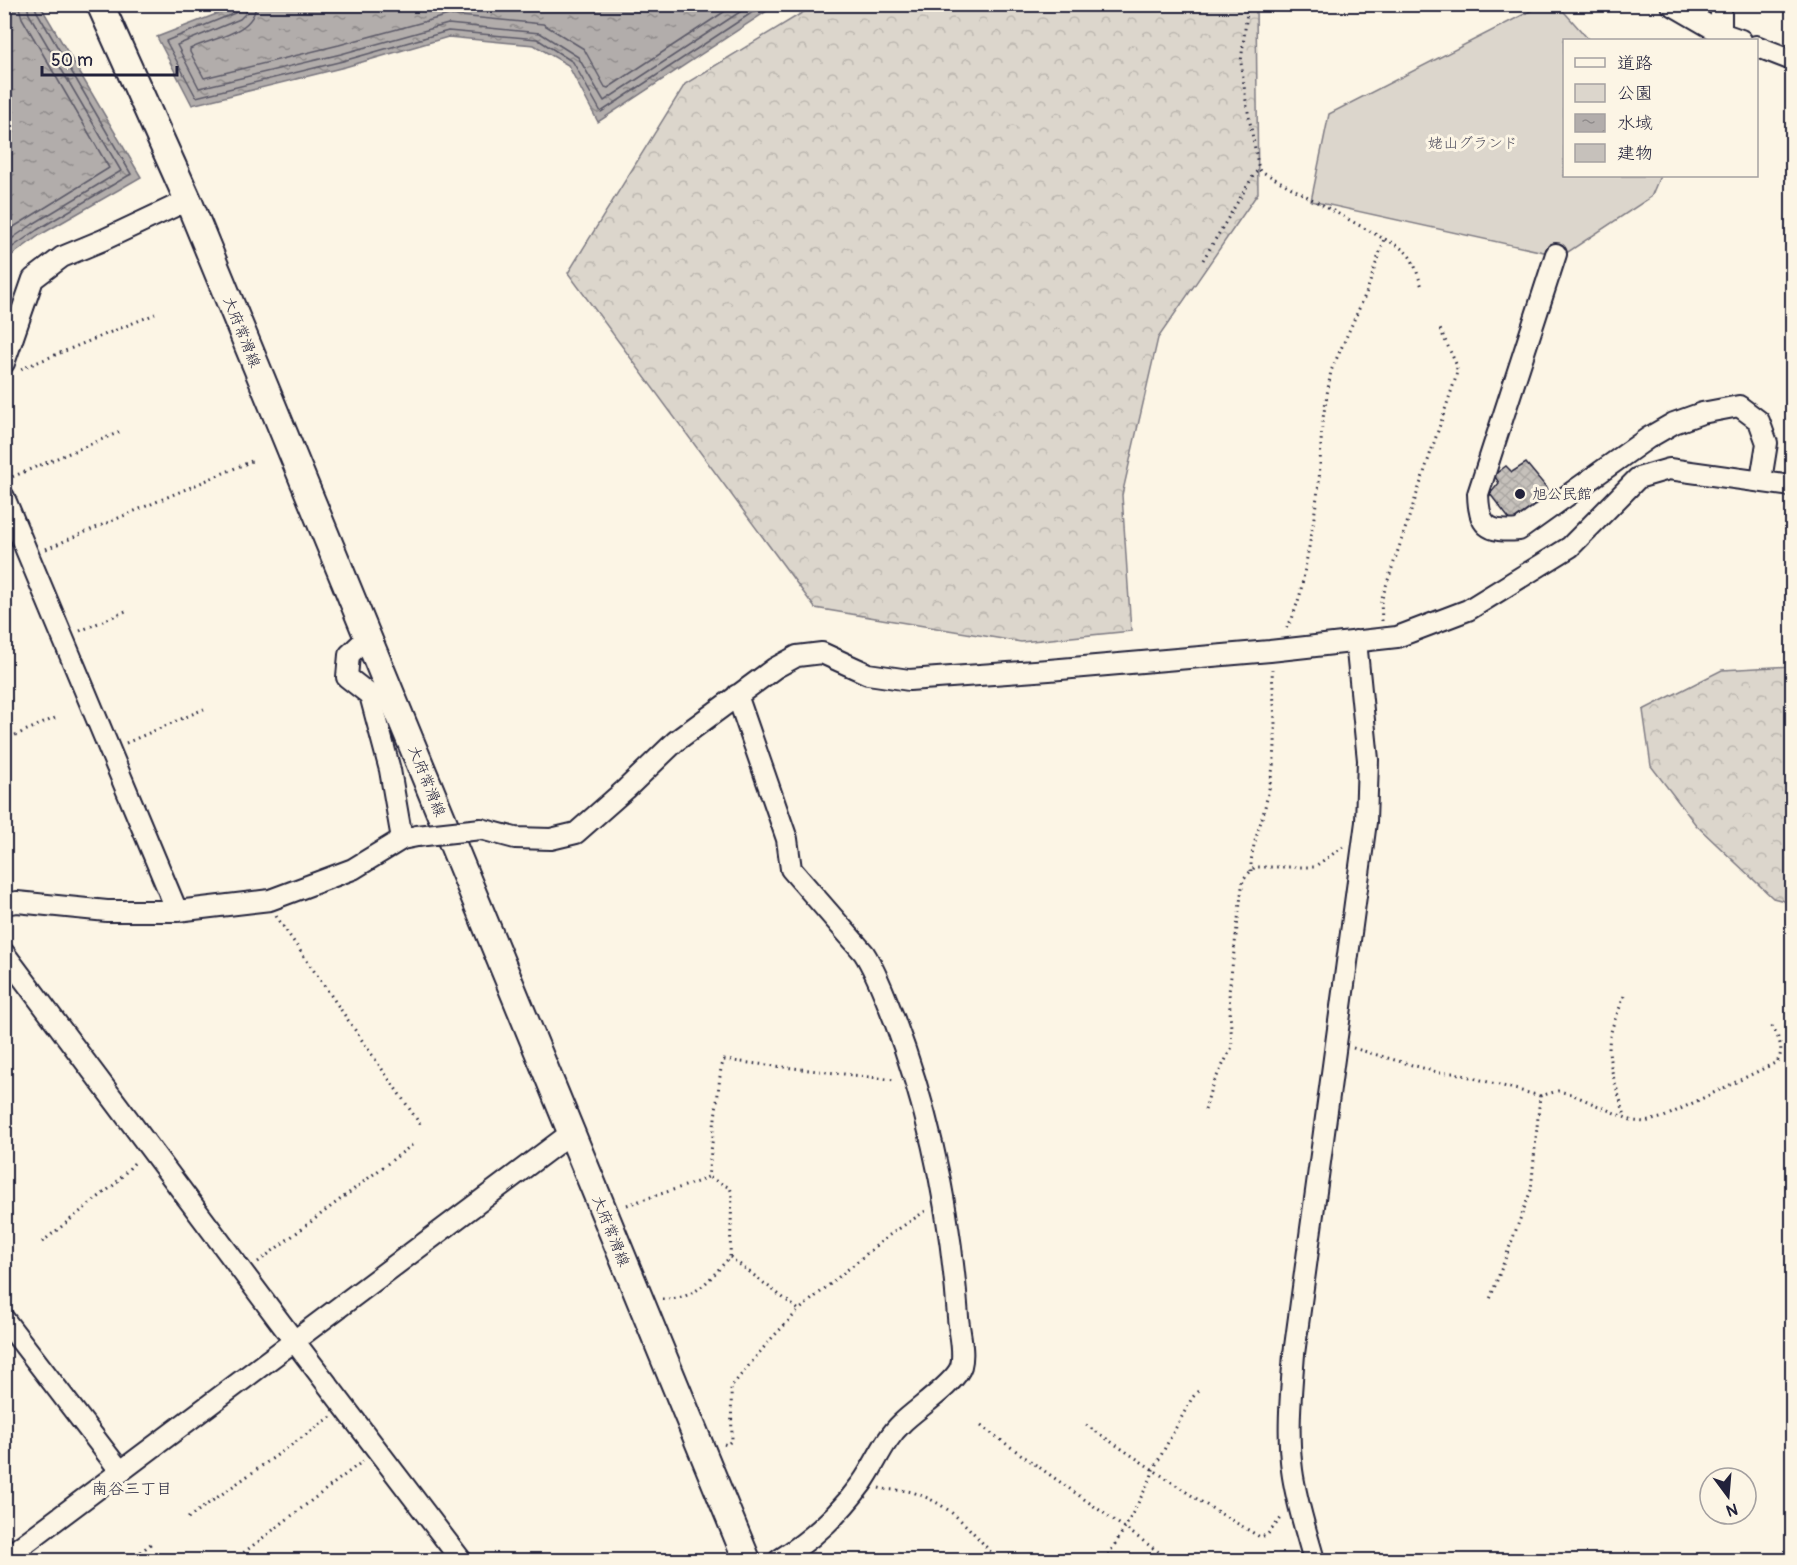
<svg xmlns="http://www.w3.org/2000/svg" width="1797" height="1565" viewBox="0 0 1797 1565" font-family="Pangolin,'Klee One',sans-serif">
  <defs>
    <pattern id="forest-crowns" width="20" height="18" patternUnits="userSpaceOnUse" patternTransform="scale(1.5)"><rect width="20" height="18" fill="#dcd6cc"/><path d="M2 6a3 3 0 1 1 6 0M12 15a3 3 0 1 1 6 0" fill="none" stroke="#bcb7b0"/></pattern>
    <pattern id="water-ripples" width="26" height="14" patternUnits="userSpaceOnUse" patternTransform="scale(1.5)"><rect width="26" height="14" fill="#b2adab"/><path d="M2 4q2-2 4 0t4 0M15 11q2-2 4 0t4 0" fill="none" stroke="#908c8c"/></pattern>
    <pattern id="building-cross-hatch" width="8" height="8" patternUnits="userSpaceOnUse" patternTransform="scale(1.5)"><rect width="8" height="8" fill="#c6c1bb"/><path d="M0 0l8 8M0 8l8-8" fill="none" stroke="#aaa6a2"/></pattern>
  </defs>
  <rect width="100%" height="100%" fill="#fcf5e5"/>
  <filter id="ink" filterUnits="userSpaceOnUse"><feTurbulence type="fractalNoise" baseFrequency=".0167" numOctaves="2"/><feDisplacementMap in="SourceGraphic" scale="12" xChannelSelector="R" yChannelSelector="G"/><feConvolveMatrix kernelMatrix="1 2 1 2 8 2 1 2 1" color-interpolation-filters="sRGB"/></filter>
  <g filter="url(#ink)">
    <path fill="#dcd6cc" stroke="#7f7c84" stroke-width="1.5" d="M1542 5H1558L1589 40H1564V176H1660L1651 197 1562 256 1311 201 1329 114Z"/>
    <path fill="url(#forest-crowns)" stroke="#7f7c84" stroke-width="1.5" d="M815 5H1256L1258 193 1158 338 1122 495 1131 631 1021 642 815 608 568 273 685 84Z
      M1792 666V903L1773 898 1696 825 1651 766 1643 710 1722 670Z"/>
    <path fill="url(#water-ripples)" stroke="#78757e" stroke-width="1.5" d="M5 4 40 5 141 177 40 235 5 260Z
      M240 5V4L776 5 598 122 568 65 534 45 448 37 345 67 192 105 157 37Z"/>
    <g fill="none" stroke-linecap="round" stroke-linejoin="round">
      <path stroke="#5c5a68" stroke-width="1.5" d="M240 4 239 9 235 13 166 41 196 97 343 61 448 31 537 39 573 62 601 112 765 4
        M247 4 246 13 240 19 177 45 199 88 341 54 448 24 540 33 578 57 604 101 752 4
        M256 4C255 34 211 38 190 49V52L204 78 339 45 449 15 543 24 584 49 605 87 608 88 736 4
        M4 233 109 168 22 18 18 4
        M4 244 33 224 121 171 29 14 27 4
        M4 253 37 230 131 174 36 10 35 4"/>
    </g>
    <path fill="url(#building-cross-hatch)" stroke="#22223b" stroke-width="1.5" d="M1526 463 1551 493 1514 525 1490 494 1499 483 1494 475 1506 466 1512 472Z"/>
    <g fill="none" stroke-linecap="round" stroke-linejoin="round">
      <g stroke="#22223b" stroke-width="24">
        <path id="minor" d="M1671 4 1721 33 1741 40
          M1721 33V4
          M1756 46 1792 60
          M1556 254 1478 494C1479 526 1487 533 1519 530L1648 438 1674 423 1702 413 1739 406 1759 421 1767 443 1761 480
          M4 363 33 279 62 257 103 240 188 200
          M4 497 177 911
          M368 637 349 655 347 677 370 695 390 770 402 839
          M737 695 787 839 791 869 864 953C877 973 885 997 894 1019 930 1114 951 1216 958 1317 959 1332 965 1351 961 1366 956 1383 916 1409 902 1423 884 1440 876 1463 862 1483 840 1513 810 1541 779 1560
          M481 829 515 838 551 839 576 833 626 789 676 741 775 668 797 656 822 653 868 674 909 680 1049 670 1270 651 1397 637 1468 610 1570 547 1638 478 1669 469 1792 486
          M4 904 17 902 107 911H177L270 900 353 869 402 839 417 836
          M4 953 295 1342 461 1560
          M4 1319 121 1472
          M4 1559 571 1133
          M1314 1560C1306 1531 1296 1501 1292 1470 1287 1431 1291 1393 1294 1354L1366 822 1368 760 1356 641"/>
      </g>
      <g stroke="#22223b" stroke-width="30">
        <path id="major" d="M100 4 188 200 747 1560"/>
      </g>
      <path stroke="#22223b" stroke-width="3" stroke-dasharray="1.5 4.5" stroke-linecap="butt" d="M1248 4 1241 62 1246 101 1259 170 1384 239 1367 291 1331 371 1322 424 1319 483 1312 531 1300 595 1292 619 1285 630
        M1385 239C1413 253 1412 258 1422 287
        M1203 260 1255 173 1259 170
        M21 369 155 314
        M7 479 122 431
        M46 549 254 460
        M1382 621 1381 601 1456 377 1457 366 1440 329
        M80 631 128 610
        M4 740 55 718
        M126 743 204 709
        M1251 871C1250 849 1260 828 1265 807 1268 794 1271 780 1273 766 1278 734 1273 701 1272 669
        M276 916 420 1124
        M1624 996C1620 1008 1614 1020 1611 1032 1604 1059 1618 1090 1625 1116
        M1353 1048 1440 1073H1455L1540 1096 1531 1190 1490 1299
        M1540 1096 1558 1091 1571 1094 1633 1121 1645 1122 1664 1117 1777 1062C1786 1048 1777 1035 1770 1023
        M1205 1110 1211 1088 1232 1047 1229 992 1243 879 1255 867H1314L1343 847
        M627 1205 697 1182 708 1177 721 1068 724 1060 895 1080
        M42 1242 115 1184 136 1161
        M730 1257 799 1310 888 1236 927 1210
        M258 1262 412 1145
        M662 1299C697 1300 707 1281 730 1257L732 1193 730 1188 708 1177
        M1086 1425 1203 1503 1260 1537 1267 1535 1282 1517
        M981 1426 1170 1560
        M724 1444 727 1445 732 1440 731 1387 770 1340 799 1310
        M879 1488C890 1491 901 1489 912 1492 953 1505 970 1530 998 1560
        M188 1518 331 1417
        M131 1560 153 1542
        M234 1560 363 1461
        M1105 1560 1125 1528 1151 1478 1153 1470 1192 1398 1199 1390"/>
      <use href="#minor" stroke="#fcf5e5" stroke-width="20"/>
      <use href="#major" stroke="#fcf5e5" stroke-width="26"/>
      <g stroke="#22223b" stroke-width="24" stroke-linecap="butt">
        <path id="minor-bridge" d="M417 836 481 829"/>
      </g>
      <use href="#minor-bridge" stroke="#fcf5e5" stroke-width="20"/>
    </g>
  </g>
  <circle fill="#22223b" stroke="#fcf5e5" stroke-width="2" cx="1520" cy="494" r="6"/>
  <g text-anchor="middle" stroke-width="6" stroke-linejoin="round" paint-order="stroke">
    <g font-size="15" fill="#504f5f" stroke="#fcf5e5">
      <text x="1473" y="148">姥山グランド</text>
    </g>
    <g font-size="15" fill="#22223b" stroke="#fcf5e5">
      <text transform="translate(242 332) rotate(68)" y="5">大府常滑線</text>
      <text transform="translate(427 781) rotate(68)" y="5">大府常滑線</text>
      <text transform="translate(611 1231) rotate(68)" y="5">大府常滑線</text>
    </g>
    <g font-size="15" fill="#22223b" stroke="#fcf5e5" text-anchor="start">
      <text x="1532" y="499">旭公民館</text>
    </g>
    <g font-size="16" fill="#22223b" stroke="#fcf5e5">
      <text x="132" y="1494">南谷三丁目</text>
    </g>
  </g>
  <rect width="1797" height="1565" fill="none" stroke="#fcf5e5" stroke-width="24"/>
  <rect x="12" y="12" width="1773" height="1541" fill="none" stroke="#22223b" stroke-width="2" filter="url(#ink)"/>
  <rect x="1563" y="39" width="195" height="138" fill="#fcf5e5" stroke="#a5a1a1" stroke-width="1.5"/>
  <rect x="1575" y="58" width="30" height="9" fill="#fcf5e5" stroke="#a5a1a1" stroke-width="1.5"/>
  <text x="1617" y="69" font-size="18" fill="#22223b">道路</text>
  <rect x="1575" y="84" width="30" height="18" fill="#dcd6cc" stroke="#a5a1a1" stroke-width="1.5"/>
  <text x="1617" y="99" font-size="18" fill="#22223b">公園</text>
  <rect x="1575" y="114" width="30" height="18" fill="url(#water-ripples)" stroke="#a5a1a1" stroke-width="1.5"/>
  <text x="1617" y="129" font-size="18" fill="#22223b">水域</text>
  <rect x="1575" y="144" width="30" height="18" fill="#c6c1bb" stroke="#a5a1a1" stroke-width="1.5"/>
  <text x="1617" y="159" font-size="18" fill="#22223b">建物</text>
  <g transform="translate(1728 1496) rotate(164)"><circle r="28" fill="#fcf5e5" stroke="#a5a1a1" stroke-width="1.5"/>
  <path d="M0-4.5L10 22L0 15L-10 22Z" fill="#22223b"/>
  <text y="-9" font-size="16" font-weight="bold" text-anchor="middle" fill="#22223b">N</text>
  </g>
  <path d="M42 66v9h135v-9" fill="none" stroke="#22223b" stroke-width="3"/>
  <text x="51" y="66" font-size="18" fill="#22223b" stroke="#fcf5e5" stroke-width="4.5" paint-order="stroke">50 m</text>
</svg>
